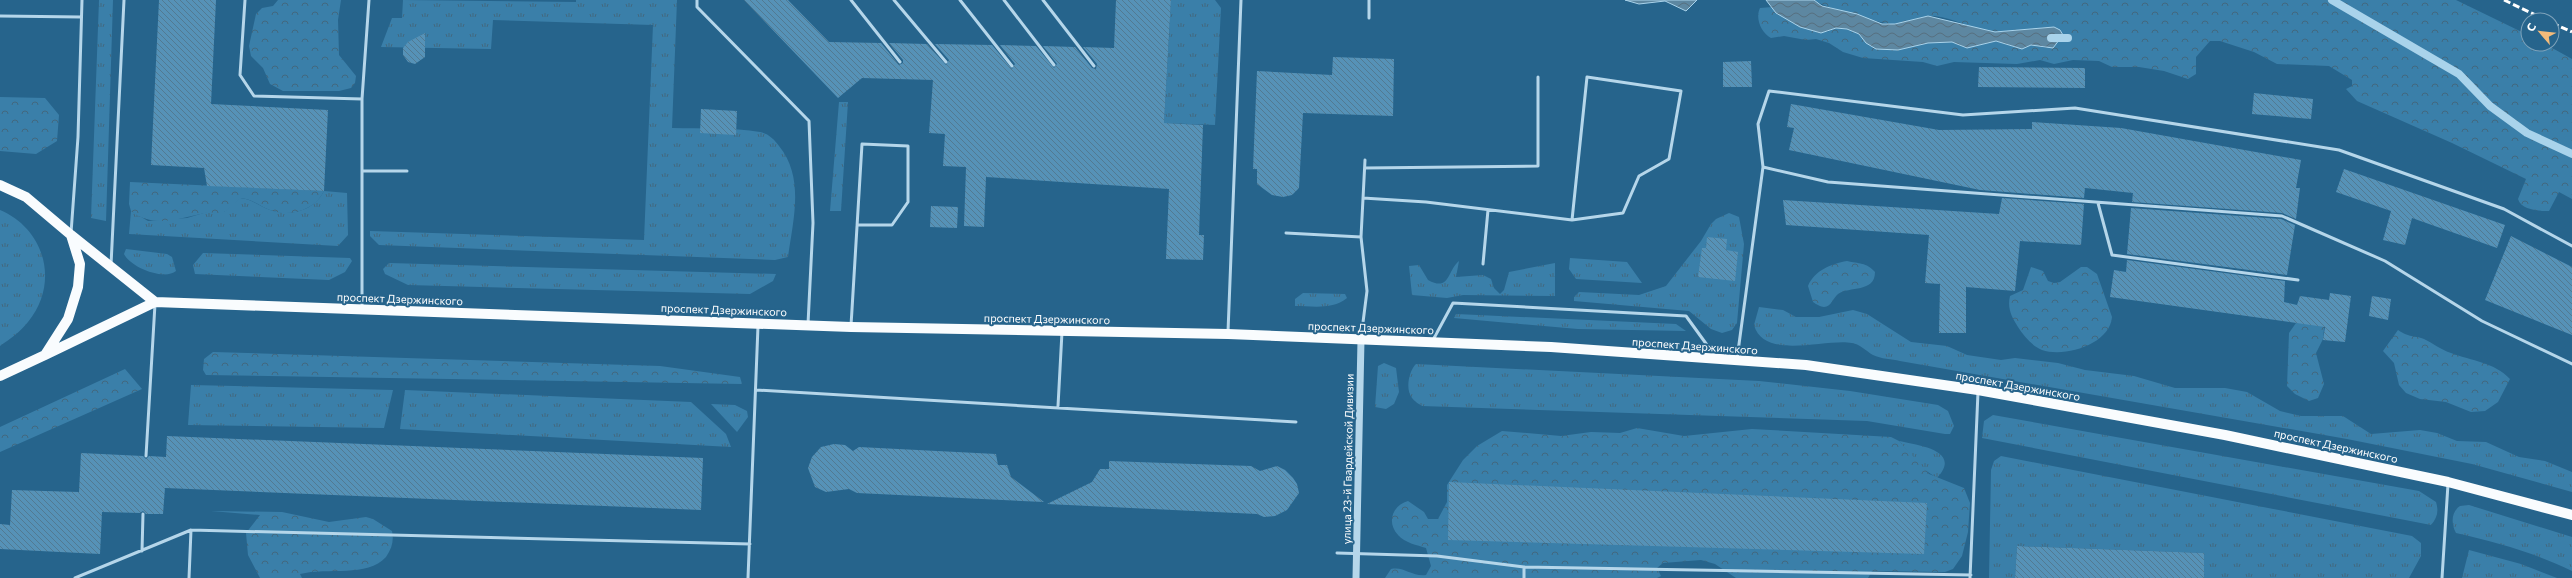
<svg xmlns="http://www.w3.org/2000/svg" width="2572" height="578" viewBox="0 0 2572 578" font-family="Commissioner,sans-serif">
  <defs>
    <pattern id="grass-tufts" width="24" height="20" patternUnits="userSpaceOnUse"><rect width="24" height="20" fill="#3a7fa9"/><path d="M3 7l-1-3M5 7V3M7 7l1-3M15 17l-1-3M17 17v-4M19 17l1-3" fill="none" stroke="#42687f"/></pattern>
    <pattern id="forest-crowns" width="20" height="18" patternUnits="userSpaceOnUse"><rect width="20" height="18" fill="#3a7fa9"/><path d="M2 6a3 3 0 1 1 6 0M12 15a3 3 0 1 1 6 0" fill="none" stroke="#42687f"/></pattern>
    <pattern id="water-waves" width="16" height="10" patternUnits="userSpaceOnUse"><rect width="16" height="10" fill="#5d87a1"/><path d="M0 5q4-4 8 0t8 0" fill="none" stroke="#566f7f"/></pattern>
    <pattern id="building-back-hatch" width="6" height="6" patternUnits="userSpaceOnUse"><rect width="6" height="6" fill="#5692b7"/><path d="M-1 5l2 2M0 0l6 6M5-1l2 2" fill="none" stroke="#527a92"/></pattern>
  </defs>
  <rect width="100%" height="100%" fill="#26648c"/>
  <path fill="url(#grass-tufts)" d="M99 0H113L106 221 91 218Z
    M403 0 576 2V0H677L672 128C701 129 732 127 760 132 768 133 775 140 779 146 805 178 793 220 788 257L775 260 379 245 370 236V231L644 240 653 25 493 20 491 49 381 47 392 18H402Z
    M1171 0H1215L1221 8 1215 125 1164 123Z
    M839 102H848L841 211H830Z
    M324 191 347 193 348 235 338 246 129 234 131 211 148 221 187 218 207 212H224L240 198C252 199 259 206 270 210 290 217 314 211 324 191Z
    M0 210C45 229 60 283 28 322 20 332 10 339 0 346Z
    M1729 213 1739 217 1744 244 1737 323 1732 330 1722 333 1711 329 1689 311 1574 301V297L1579 292 1639 295 1666 286 1701 241 1711 224 1716 219Z
    M126 249 167 254 172 257 176 271C164 281 130 267 124 254Z
    M203 253 350 258 352 261 345 272 329 280 195 274 193 265Z
    M1570 258 1627 262 1642 283 1576 279 1569 269Z
    M1459 261 1456 277 1483 275 1491 279 1494 288 1500 294 1504 290 1509 272 1555 263V296L1463 295 1447 298 1412 295 1409 266 1419 265 1428 280C1450 292 1447 271 1459 261Z
    M389 263 776 274 773 281 750 294 408 285 385 274 383 269Z
    M1303 293 1345 294 1347 298C1332 310 1313 306 1295 306V299Z
    M1759 307 1783 310 1796 317H1819L1853 310 1867 314 1911 342 1947 346 1967 355 2001 360 2015 358 2058 363 2085 370 2134 376 2175 388H2225L2247 392 2280 411 2301 416H2343L2371 434 2420 430 2437 433 2457 441 2486 442 2519 457 2545 461 2572 472V492L2472 464 2347 439 1900 361C1892 359 1881 359 1873 355 1866 351 1860 344 1852 343 1826 338 1764 361 1754 325Z
    M1456 314 1676 324 1686 331 1578 329 1454 318Z
    M1384 363 1396 368 1399 392 1394 404 1386 409 1375 407 1378 366Z
    M1416 364 1759 381 1850 391 1938 405 1948 411 1954 426 1950 434H1945L1867 421 1422 406C1419 404 1414 401 1412 398 1405 389 1409 371 1416 364Z
    M191 385 393 390 384 428 188 425Z
    M405 390 691 402 726 434 731 447 400 429Z
    M711 404 735 405 747 411 748 417 737 432Z
    M1993 415 2419 491 2436 502C2439 512 2437 518 2431 525L1982 438 1984 421Z
    M1899 441C1917 445 1963 450 1937 478L1922 468Z
    M2001 456 2412 536 2421 543V556L2409 578H2204V553L2017 546 2015 578H1989L1991 470 1994 461Z
    M2469 505 2572 537V571C2535 553 2496 542 2456 533 2451 524 2451 512 2460 506Z
    M2469 550 2521 564 2557 578H2462Z"/>
  <path fill="url(#forest-crowns)" d="M278 0H341L338 20 339 55 356 76 355 83 351 88 339 91H283L270 84 263 68 251 56 249 46 256 14 262 8 273 6Z
    M1814 0H2456L2528 35V44H2545L2572 59V199L2559 192 2549 211C2539 211 2521 210 2518 199L2526 179 2452 143 2357 101 2346 89 2352 86V80L2329 66 2277 64 2254 52 2220 41H2210L2196 57V74L2188 79 2164 71 2139 67H2112L2099 61 2073 60 2054 64 2040 60 2017 64 1954 62 1937 66 1923 62 1863 58 1843 52 1829 43 1816 39 1806 40 1784 36 1771 38C1761 33 1755 18 1760 8L1773 7 1776 13 1827 32 1836 28 1847 29 1859 34 1871 46 1891 50 1928 43 1952 42 1961 46H1971L1996 41 2017 48 2031 45 2047 48 2054 27C2033 27 2012 34 1991 32 1972 29 1954 18 1935 16 1920 15 1909 23 1894 24 1885 25 1820 6 1814 0Z
    M0 97 45 98 59 115 57 141 36 154 0 151Z
    M130 182 324 191C315 210 290 218 270 210 260 206 252 199 241 198 235 202 230 209 224 212 218 215 211 211 205 213 180 218 154 229 131 211L129 204Z
    M1847 261C1859 264 1866 262 1875 272 1875 293 1849 286 1838 294 1833 298 1831 307 1824 307 1821 307 1816 304 1813 302L1808 286C1815 270 1831 264 1847 261Z
    M2031 267 2043 271 2048 281 2054 283 2060 282 2081 267H2087L2097 274 2112 317C2110 344 2065 358 2042 350 2032 346 2024 336 2018 327 2012 317 2007 309 2010 296L2023 290Z
    M2325 318 2323 339 2316 353 2324 384 2318 398 2309 401 2295 394 2287 386 2289 333 2296 323Z
    M2398 330C2410 338 2413 335 2424 339 2433 343 2441 350 2451 353 2472 361 2494 362 2510 379L2498 402 2485 411 2471 412 2446 402 2420 399 2406 393 2399 385 2394 363 2383 351Z
    M213 352 660 366 740 377 742 384 206 375 203 370 204 359Z
    M125 369 142 389 0 452V427Z
    M1637 428 1684 436 1752 429 1891 437 1899 441 1929 474 1964 488 1970 503 1968 532 1962 556 1953 569 1945 572 1872 571 1868 578H1736L1715 564 1701 560 1663 563 1657 568 1661 576 1657 578H1385L1391 569C1404 566 1412 577 1426 575L1431 566 1426 548C1417 545 1405 543 1398 535 1386 522 1393 505 1408 501L1424 512 1428 519H1438L1447 502V485L1463 460 1477 446 1502 431 1561 436 1591 432 1620 433Z
    M211 511 282 512 329 522 366 517 373 519 392 531C394 541 392 548 386 557 367 578 328 567 300 574L302 578H260L248 555 246 533 260 515Z"/>
  <path fill="url(#water-waves)" stroke="#a9d3eb" d="M1625 0H1697L1686 11 1665 1 1639 4Z
    M1766 0H1814L1822 6 1857 14 1882 24H1895L1928 16 1995 32 2054 27 2060 30 2063 35 2053 48 2031 45 2022 49 1996 41 1967 48 1952 42 1928 43 1898 50 1876 49 1866 43 1859 34 1847 29 1836 28 1821 33 1800 27 1776 13Z"/>
  <g fill="none" stroke-linecap="round" stroke-linejoin="round">
    <path stroke="#a9d3eb" stroke-width="8" d="M2332 0 2459 74 2490 106 2527 133 2572 154
      M2051 38H2068"/>
  </g>
  <path fill="url(#building-back-hatch)" d="M159 0H216L211 104 328 110 324 191 207 186 204 168 151 165Z
    M744 0H788L829 42 881 43 899 65 903 63V60L889 43 927 44 946 65 949 60 935 44 992 45 1012 69 1015 64 1000 45 1036 46 1054 68 1057 64 1043 46 1075 47 1092 68 1096 69 1097 64 1083 47 1114 48 1116 0H1171L1164 123 1203 125 1199 235H1204L1203 260 1166 259 1169 189 986 177 984 227 964 226 966 167 943 166 945 134 929 133 933 80 862 78 838 98Z
    M425 33V57L415 64 408 62 403 55V48L408 42Z
    M1333 57 1394 59 1393 116 1303 113 1299 188 1292 195 1283 197 1272 195 1257 184V169H1253L1257 71 1332 75Z
    M1751 61 1752 87H1723V62Z
    M1979 67 2085 68V88L1978 87Z
    M2254 93 2313 99 2311 119 2252 114Z
    M1791 104 1939 130 2032 129V122L2121 128 2301 160 2296 188H2300L2296 219 2282 213 2132 202 2133 193 2085 188 2084 198 1980 190 1789 150 1794 128 1787 127Z
    M701 109 737 111 736 135 700 133Z
    M2344 169 2505 225 2497 248 2412 218 2405 245 2383 240 2391 211 2336 192Z
    M2002 198 2084 204 2081 245 2020 241 2015 291 1966 287V333H1939L1940 284 1925 283 1929 235 1786 225 1783 200 1999 214Z
    M931 206 958 207 957 228 930 227Z
    M2131 208 2281 219 2295 225 2287 275 2127 254Z
    M2511 236 2572 267V335L2485 300Z
    M1707 237 1727 239 1726 250 1738 252 1735 281 1698 277 1702 248H1706Z
    M2127 260 2285 281 2284 302 2297 305 2300 296 2329 300 2330 293 2351 296 2345 342 2323 340 2325 327 2110 297 2114 270 2126 272Z
    M2372 296 2391 299 2388 320 2369 316Z
    M167 436 703 458 701 510 165 488 163 514H146L143 511 140 513 102 512 100 554 0 549V524L10 525 12 490 79 492 81 453 143 456 146 459 149 456 166 457Z
    M834 444 845 445 853 451 859 447 996 454 998 465H1007L1011 477 1044 502 857 493 849 489 826 492 815 487 808 468 812 457 821 447Z
    M1109 461 1251 466 1260 471 1277 466 1285 470 1293 478 1297 484 1299 493 1287 510 1275 516 1264 517 1257 514 1047 504 1092 482 1100 469H1109Z
    M1449 482 1927 503 1924 554 1448 540Z
    M2017 546 2204 553V578H2015Z"/>
  <g fill="none" stroke-linecap="round" stroke-linejoin="round">
    <path stroke="#b5d6ea" stroke-width="3" d="M245 0 240 75 254 96 362 99
      M697 0V7L809 121 813 223 808 324
      M851 0 900 62
      M894 0 946 62
      M960 0 1012 66
      M1004 0 1054 65
      M1043 0 1094 66
      M0 16 81 17
      M1369 18V0
      M1763 167 1828 182 2282 216 2385 261 2482 321 2572 364
      M1365 168 1538 166V77
      M362 171H407
      M1363 198 1426 202 1572 220 1587 77 1681 91 1669 159 1639 176 1623 213 1572 220
      M2098 203 2112 255 2298 280
      M71 233 78 137 82 0
      M1286 233 1361 237
      M1483 264 1488 210
      M111 265 124 0
      M362 308V99L369 0
      M851 325C855 265 858 205 862 144L908 146V202L892 225H857
      M1228 332 1241 0
      M1361 338 1367 291 1361 237 1365 160
      M1433 340 1453 303 1686 316 1715 356
      M1737 359 1763 167 1758 124 1769 91 1963 115 2075 108 2339 150 2504 209 2572 246
      M756 390 1296 422
      M1058 406 1062 332
      M146 456 155 304
      M142 551 143 514
      M1337 553 1437 556 1524 567 1971 575
      M75 578 191 530 750 544
      M189 578 191 530
      M748 578 758 326
      M1524 578V567
      M1970 578 1978 392
      M2442 578 2448 484"/>
    <path stroke="#b5d6ea" stroke-width="7" d="M1356 578 1361 340"/>
    <path stroke="#f9fcfe" stroke-width="10" d="M0 185 26 197 71 235 80 264 78 287 68 319 45 355 0 376
      M71 235 155 302
      M45 355 155 302 851 327 1228 334 1551 347 1806 365 1978 390 2225 435 2448 482 2572 515"/>
    <path stroke="#fff" stroke-width="3" stroke-dasharray="7 3" stroke-linecap="butt" d="M2504 0 2546 20
      M2552 23 2572 32"/>
  </g>
  <g text-anchor="middle" stroke-width="4" stroke-linejoin="round" paint-order="stroke">
    <g font-size="11" fill="#fff" stroke="#26648c">
      <text transform="translate(400 299) rotate(2)" y="4">проспект Дзержинского</text>
      <text transform="translate(724 310) rotate(2)" y="4">проспект Дзержинского</text>
      <text transform="translate(1047 319) rotate(1)" y="4">проспект Дзержинского</text>
      <text transform="translate(1371 328) rotate(2)" y="4">проспект Дзержинского</text>
      <text transform="translate(1695 346) rotate(4)" y="4">проспект Дзержинского</text>
      <text transform="translate(2018 386) rotate(10)" y="4">проспект Дзержинского</text>
      <text transform="translate(2336 446) rotate(12)" y="4">проспект Дзержинского</text>
      <text transform="translate(1348 459) rotate(-89)" y="4">улица 23-й Гвардейской Дивизии</text>
    </g>
  </g>
  <g transform="translate(2540 32) rotate(298)"><circle r="19" fill="#26648c" stroke="#7da2ba"/>
  <path d="M0-3L7 15L0 10L-7 15Z" fill="#f3bb7a"/>
  <text y="-6" font-size="11" font-weight="bold" text-anchor="middle" fill="#ffffff">С</text>
  </g>
</svg>
